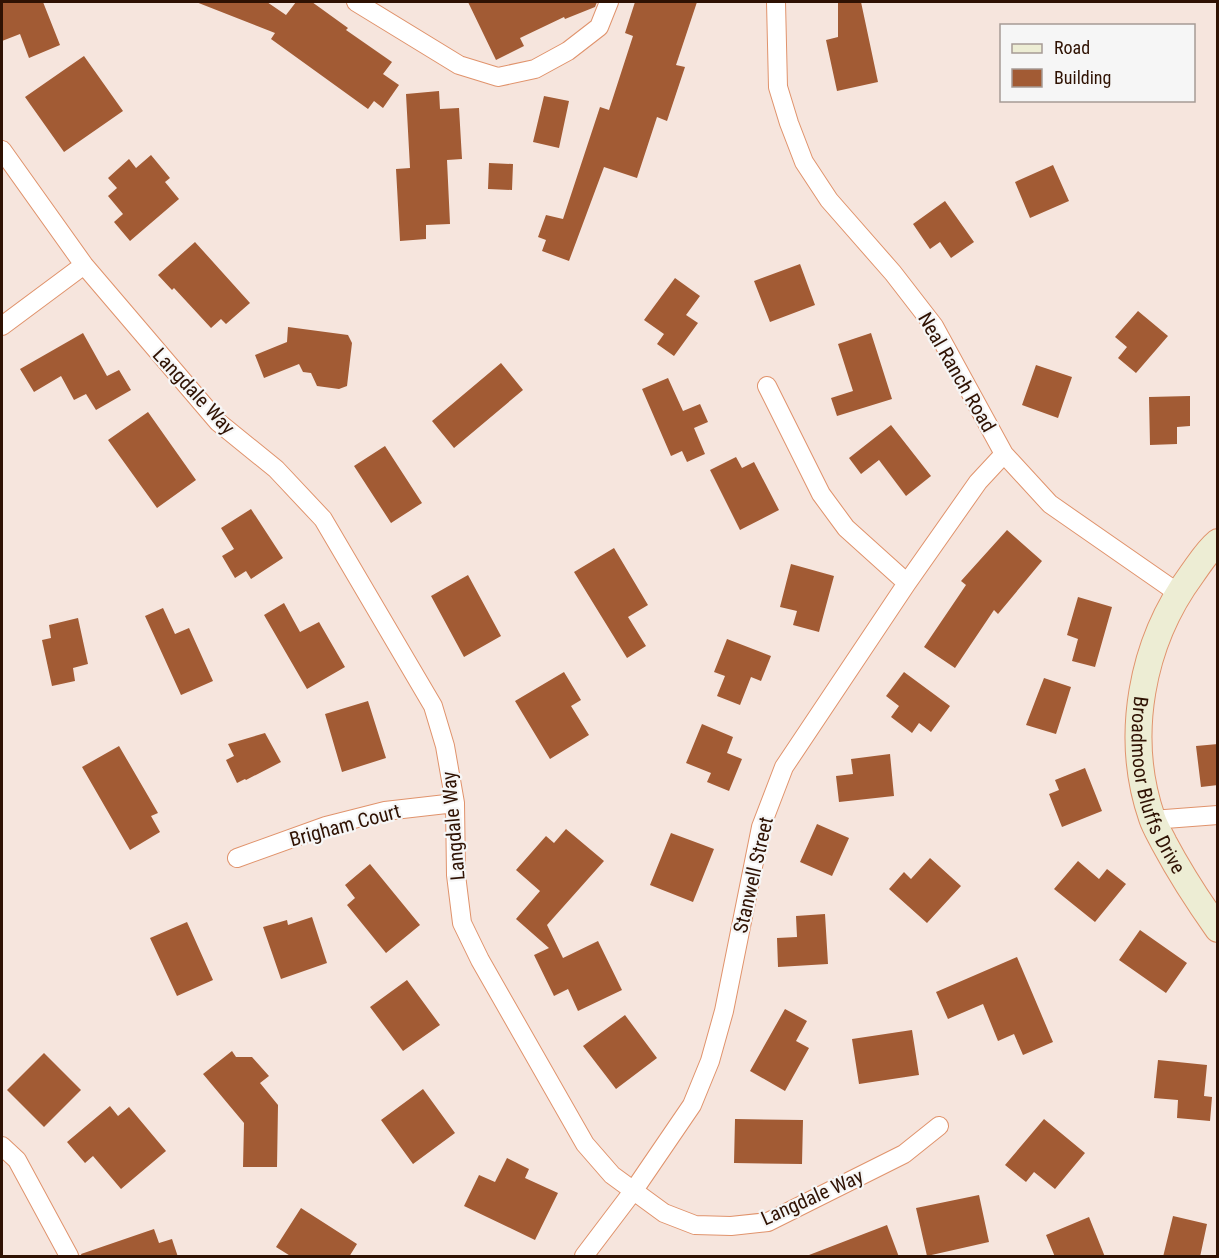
<svg xmlns="http://www.w3.org/2000/svg" width="1219" height="1258" viewBox="0 0 1219 1258" font-family="'Roboto Condensed',sans-serif">
  <rect width="100%" height="100%" fill="#f6e5dd"/>
  <path fill="#a25b34" d="M2 2H43L60 45 29 58 20 34 2 41Z
    M196 2H267L286 15 296 2H312L348 28 346 30 392 62 383 74 399 85 383 108 374 101 368 109 271 39 275 33Z
    M468 2H597L595 7 565 19 564 17 520 38 524 46 496 60Z
    M635 2H697L676 65 685 67 667 121 657 117 637 178 604 167 569 261 542 251 546 240 538 237 546 215 563 219 600 107 609 110 633 36 625 33Z
    M838 2H861L878 82 837 91 826 40 838 37Z
    M84 56 123 111 64 152 25 97Z
    M439 91 440 109 459 108 462 159 447 160 450 224 426 225V239L400 241 396 169 410 168 406 94Z
    M544 96 569 101 559 148 533 142Z
    M151 155 170 178 165 182 179 199 130 241 114 222 123 214 108 196 117 188 108 178 129 159 136 168Z
    M489 163 513 164 512 190 488 189Z
    M1053 165 1069 201 1030 218 1015 182Z
    M945 201 974 242 951 258 940 242 930 249 913 224Z
    M195 242 250 303 226 324 221 319 211 328 174 288 172 290 158 275Z
    M800 264 815 305 770 322 754 281Z
    M675 278 700 296 686 315 698 323 674 356 657 344 664 334 644 320Z
    M1138 311 1168 336 1136 373 1118 358 1127 347 1115 337Z
    M288 327 348 335 352 343 347 386 339 389 317 386 311 373 303 372 299 364 264 378 255 355 287 342Z
    M83 333 107 376 119 370 131 390 96 410 86 394 74 400 61 376 34 392 20 369Z
    M871 333 892 399 837 416 831 398 853 391 838 344Z
    M501 363 523 390 454 448 432 421Z
    M1036 365 1072 377 1058 418 1022 405Z
    M668 378 683 411 700 404 708 422 694 428 705 454 687 462 682 451 671 456 642 389Z
    M1190 396V426L1177 427V444L1150 445 1149 397Z
    M148 412 196 480 157 508 108 440Z
    M891 425 931 476 906 496 879 460 861 474 849 458Z
    M385 446 422 503 391 523 354 466Z
    M736 457 742 468 754 462 779 510 740 530 710 470Z
    M251 509 283 558 251 579 246 571 235 578 222 556 234 549 221 528Z
    M1007 530 1042 561 998 614 994 610 955 668 924 647 966 585 961 581Z
    M614 548 648 605 628 617 646 646 627 658 574 572Z
    M791 564 834 576 819 632 793 625 797 611 780 607Z
    M468 575 501 636 464 657 431 596Z
    M1078 597 1112 607 1095 667 1072 661 1078 639 1067 635Z
    M284 603 300 632 319 622 345 667 307 689 264 615Z
    M163 608 175 634 189 628 213 681 181 695 145 616Z
    M78 618 88 664 73 668 75 681 52 686 42 640 51 638 49 625Z
    M727 639 771 656 761 681 751 677 740 705 717 696 725 676 714 672Z
    M564 672 581 700 571 706 589 735 550 759 515 701Z
    M904 672 950 706 931 732 919 723 912 733 891 717 899 706 886 696Z
    M1044 678 1071 687 1056 734 1026 725Z
    M368 701 386 758 342 772 325 714Z
    M702 724 733 737 727 753 742 759 729 791 707 782 711 773 686 763Z
    M265 733 281 762 246 780 245 779 237 783 226 760 234 756 228 744Z
    M1218 744V785L1201 787 1196 746Z
    M119 746 158 813 151 816 160 832 130 850 82 767Z
    M890 754 894 796 839 802 836 776 853 774 851 759Z
    M1085 768 1102 811 1062 827 1049 794 1059 790 1055 780Z
    M817 824 849 838 832 876 800 862Z
    M566 829 604 861 547 925 563 958 598 941 622 990 578 1011 568 989 554 996 534 955 549 948 516 919 540 891 516 870 546 836 554 843Z
    M671 833 714 849 693 902 650 885Z
    M930 858 961 886 927 923 889 889 904 872 911 879Z
    M1078 861 1099 879 1107 869 1126 884 1095 922 1054 889Z
    M370 864 420 925 386 953 347 905 355 898 345 885Z
    M825 914 828 964 778 967 777 938 797 937 796 916Z
    M312 917 327 963 281 979 263 927 287 920 288 925Z
    M187 922 213 980 177 996 150 938Z
    M1140 930 1187 963 1166 993 1119 960Z
    M1017 957 1053 1042 1023 1055 1014 1034 998 1041 983 1004 948 1019 936 992Z
    M407 980 440 1025 403 1051 370 1007Z
    M785 1009 807 1021 796 1041 809 1048 785 1091 750 1071Z
    M625 1015 657 1058 616 1089 583 1046Z
    M912 1030 919 1075 859 1084 852 1039Z
    M232 1051 236 1057H252L269 1076 260 1083 278 1105 277 1167H243L244 1123 203 1074Z
    M44 1053 81 1090 44 1127 7 1090Z
    M1158 1060 1207 1065 1204 1096 1212 1097 1210 1121 1177 1118 1178 1100 1154 1098Z
    M423 1089 455 1133 413 1164 381 1120Z
    M110 1106 118 1116 129 1107 166 1151 121 1189 93 1156 85 1163 67 1142Z
    M735 1119 803 1120 802 1164 734 1163Z
    M1044 1119 1085 1153 1055 1189 1034 1172 1026 1182 1005 1165Z
    M507 1158 529 1169 525 1178 558 1193 535 1240 464 1206 479 1175 495 1182Z
    M979 1195 989 1242 927 1256 916 1208Z
    M301 1208 357 1244 349 1257H292L276 1247Z
    M1173 1216 1207 1224 1200 1257H1163Z
    M1089 1217 1105 1257H1055L1046 1235Z
    M887 1225 899 1257H809V1255Z
    M154 1229 159 1243 172 1239 178 1257H82L81 1254Z"/>
  <g fill="none" stroke-linecap="round" stroke-linejoin="round">
    <g stroke="#e0936c" stroke-width="20">
      <path id="street" d="M356 2 459 65 498 77 535 69 568 51 599 27 609 2
        M776 2 778 87 789 123 804 162 829 200 893 273 934 326 1004 454 1050 504 1178 593
        M2 150 84 265 218 422 276 469 323 519 433 706 445 746 455 803 456 875 462 923 480 960 585 1144 612 1175 664 1213 695 1225 731 1226 768 1222 904 1154 939 1126
        M2 326 84 265
        M767 386 821 494 846 528 907 583
        M1152 820 1218 815
        M237 858 326 826 385 811 455 803
        M2 1146 17 1160 69 1256
        M584 1256 634 1190 692 1105 710 1061 724 1011 761 827 784 767 907 583 978 482 1004 454"/>
    </g>
    <g stroke="#e0936c" stroke-width="28">
      <g id="secondary">
        <path id="s1" d="M1218 542C1207 551 1200 563 1192 574 1141 643 1124 737 1152 818 1155 827 1160 835 1164 843 1180 873 1198 901 1218 929"/>
      </g>
    </g>
    <use href="#street" stroke="#fff" stroke-width="18"/>
    <use href="#secondary" stroke="#ededd4" stroke-width="26"/>
  </g>
  <g text-anchor="middle" stroke-width="4.5" stroke-linejoin="round" paint-order="stroke">
    <g font-size="20" fill="#2f1203" stroke="#f6f6f6">
      <text transform="translate(957 372) rotate(60)" y="7">Neal Ranch Road</text>
      <text transform="translate(194 391) rotate(47)" y="7">Langdale Way</text>
      <text dy="7" stroke="none"><textPath href="#s1" startOffset="267">Broadmoor Bluffs Drive</textPath></text>
      <text transform="translate(345 825) rotate(-15)" y="7">Brigham Court</text>
      <text transform="translate(453 826) rotate(-95)" y="7">Langdale Way</text>
      <text transform="translate(753 875) rotate(-77)" y="7">Stanwell Street</text>
      <text transform="translate(812 1197) rotate(-24)" y="7">Langdale Way</text>
    </g>
  </g>
  <rect width="1219" height="1258" fill="none" stroke="#2f1203" stroke-width="6"/>
  <rect x="1000" y="24" width="195" height="78" fill="#f6f6f6" stroke="#a69b95" stroke-width="1.5"/>
  <rect x="1012" y="44" width="30" height="9" fill="#ededd4" stroke="#a69b95" stroke-width="1.5"/>
  <text x="1054" y="54" font-size="18" fill="#2f1203">Road</text>
  <rect x="1012" y="69" width="30" height="18" fill="#a25b34" stroke="#a69b95" stroke-width="1.5"/>
  <text x="1054" y="84" font-size="18" fill="#2f1203">Building</text>
</svg>
